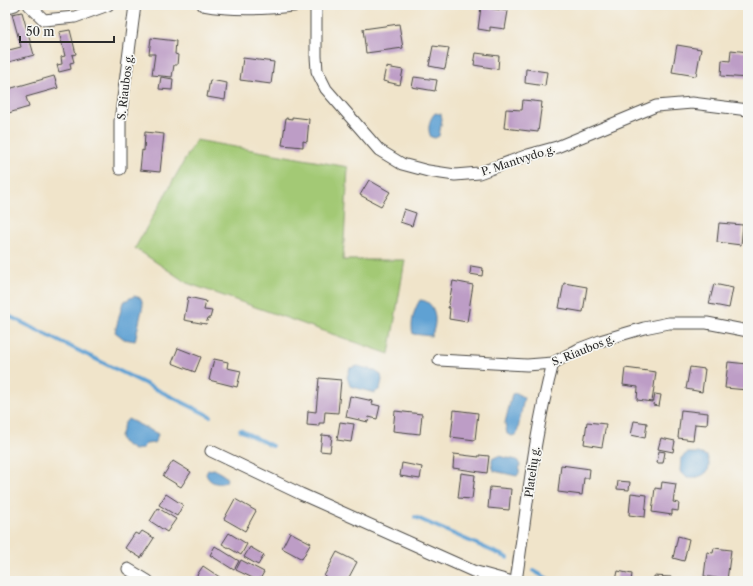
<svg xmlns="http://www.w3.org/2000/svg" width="753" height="586" viewBox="0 0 753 586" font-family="'Libre Caslon Text',serif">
  <rect width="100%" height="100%" fill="#f6f6f2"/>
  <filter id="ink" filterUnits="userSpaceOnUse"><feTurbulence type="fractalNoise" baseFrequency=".025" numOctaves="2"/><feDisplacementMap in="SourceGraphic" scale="8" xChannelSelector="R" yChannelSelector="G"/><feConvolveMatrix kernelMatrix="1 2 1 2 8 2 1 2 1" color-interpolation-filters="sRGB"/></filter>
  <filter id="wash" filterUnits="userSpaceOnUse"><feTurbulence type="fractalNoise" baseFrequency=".012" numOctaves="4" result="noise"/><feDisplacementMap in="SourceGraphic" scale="16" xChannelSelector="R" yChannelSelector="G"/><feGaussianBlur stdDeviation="0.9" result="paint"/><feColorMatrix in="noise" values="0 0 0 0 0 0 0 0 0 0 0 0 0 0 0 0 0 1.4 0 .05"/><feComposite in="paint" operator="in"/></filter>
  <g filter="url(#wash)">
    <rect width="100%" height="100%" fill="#f0e4ca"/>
    <path fill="#a3c974" stroke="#677a50" d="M196 140 348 167 343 260H405L389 354 187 283 135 248Z"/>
    <path fill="#5fa1d3" stroke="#45667f" d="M435 113 441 114 442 119 439 136 435 138 431 137C427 130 429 119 435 113Z
      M134 296 141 298 143 305 135 341 124 339 115 332 123 302Z
      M420 300C437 301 438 324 431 336L413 334C410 324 414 309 420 300Z
      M358 366 375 371 381 375 382 380 380 389 374 393 350 386 347 377 350 368Z
      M517 393 524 398 517 434 512 436 507 434 505 423 512 394Z
      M128 419 158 434 157 438 154 443 146 444 141 449 134 450 122 442 120 437 124 424Z
      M687 453H698L707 456C714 473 702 478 687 478L680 471 681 458Z
      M498 456 517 460 520 465 519 473 517 476 494 471 492 465V459Z
      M214 469 225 476 227 479 226 482C217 485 209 483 206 474L208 470Z"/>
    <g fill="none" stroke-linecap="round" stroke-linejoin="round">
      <path stroke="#5fa1d3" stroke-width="4" d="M5 314 210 416
        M240 430 272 446
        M415 517 508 558
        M534 571 548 579"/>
    </g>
    <g id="blocks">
      <path fill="#bd9dc6" d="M481 7 508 11 505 29 490 27V31L478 29Z
        M22 12 34 55 5 63V51L21 47 12 14Z
        M399 24 403 48 366 53 363 29Z
        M70 30 76 54 72 55 74 62 70 63 71 69 59 72 57 65 62 64 61 57 65 56 59 32Z
        M151 38 176 41 175 54 178 55 177 65H174L172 77 152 75 155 54H149Z
        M677 45 701 49 696 76 672 72Z
        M433 46 449 48 445 69 429 66Z
        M731 50 748 52V78L721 76 722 60 730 61Z
        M476 53 499 56 498 69 474 65Z
        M243 58 274 62 271 84 240 80Z
        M386 67 403 70 400 85 383 81Z
        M526 69 547 72 545 86 525 83Z
        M54 76 58 88 26 97 29 107 5 114V90Z
        M161 77 173 79 172 90 159 89Z
        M414 77 437 80 435 91 412 87Z
        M210 80 227 83 225 100 207 97Z
        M523 100 542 102 538 132 504 128 506 109 522 110Z
        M292 117 309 119 307 142 303 141V147L282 145 286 118 292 119Z
        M145 132 164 134 160 172 140 170 142 150 144 151Z
        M369 180 390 192 381 206 360 195Z
        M404 209 416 213 412 226 400 222Z
        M719 223 743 225 741 245 717 242Z
        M471 266 483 268 482 276 470 274Z
        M453 281 473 285 467 322 449 319 450 308H448Z
        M564 283 587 287 583 312 559 308Z
        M714 284 733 288 729 308 709 304Z
        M188 297 206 301 204 310 212 311 210 318H208L206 324 184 320Z
        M178 348 201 357 195 372 172 363Z
        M214 359 228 362 227 368 241 371 237 387 209 380Z
        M728 362 748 364 747 390 725 388Z
        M690 367 705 369 702 392 686 389Z
        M625 368 656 372 652 402 637 400 638 387 623 385Z
        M319 378 341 380 338 413 325 412 324 423H319V426L307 425 308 411 316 412Z
        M655 394 661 395 659 406 653 405Z
        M350 396 373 401 372 404 380 406 377 419 369 417 368 422 346 417Z
        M454 410 478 413 475 440 451 437Z
        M681 410 708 413 707 425 695 424 693 440 678 438Z
        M395 411 422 414 420 434 393 431Z
        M634 421 647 423 645 438 631 435Z
        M340 422 354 424 351 442 337 440Z
        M587 422 606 424 602 447 584 444Z
        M322 435 332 436 330 452 320 451Z
        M661 438 675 441 673 452 658 449Z
        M659 451 665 452 663 463H657Z
        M454 454 479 457V455L489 456 487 473 453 468Z
        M173 461 191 472 181 487 163 476Z
        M402 463 422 467 420 479 400 476Z
        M561 465 590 469 589 478H584L582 495 558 492Z
        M461 473 475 475 472 499 458 498Z
        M618 481 630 482 629 490 617 489Z
        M662 482 676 484 673 502 679 503 678 511 672 510V515L652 512 655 488 661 489Z
        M490 487 511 489 509 510 488 508Z
        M631 493 647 495 645 517 629 515Z
        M166 494 183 505 177 516 159 505Z
        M235 499 256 511 245 531 224 519Z
        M158 508 176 519 167 532 150 521Z
        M142 531 154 538 141 558 125 548 135 533 139 535Z
        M290 532 311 543 302 559 282 548Z
        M229 533 247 544 241 555 222 544Z
        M678 536 689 539 684 561 673 558Z
        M215 546 239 561 234 570 210 555Z
        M250 547 264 555 258 565 244 557Z
        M714 548 731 550 727 580 704 576 707 552 713 553Z
        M337 552 357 562 347 581H334L324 576Z
        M241 560 264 572 259 581 236 570Z
        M203 566 221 578 219 581H193Z
        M618 571 632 574 631 581 616 580Z
        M654 576 671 577V581H654Z"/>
    </g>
  </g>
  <g filter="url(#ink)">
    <use href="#blocks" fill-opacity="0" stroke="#494743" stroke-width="1"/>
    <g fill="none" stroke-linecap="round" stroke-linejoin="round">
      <g stroke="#494743" stroke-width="13">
        <path id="minor" d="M29 5 44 20 75 17 108 5
          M203 5C235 11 269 9 302 5
          M316 5V56L317 71 326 89 379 150 402 164 428 171 455 175 479 173 528 155 557 147 656 106 692 103 748 110
          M5 8 15 5
          M120 169V121L135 5
          M439 360 527 365 553 363 579 349 600 341 644 328 669 323H707L748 331
          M211 451 301 494 473 571 509 581
          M128 569 148 581
          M516 581C527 508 534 434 553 363"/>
      </g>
      <use href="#minor" stroke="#fff" stroke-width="11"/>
    </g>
  </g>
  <g text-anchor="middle" stroke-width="3.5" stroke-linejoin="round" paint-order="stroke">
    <g font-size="11" fill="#2b2b2b" stroke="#f6f6f2">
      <text transform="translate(125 87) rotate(-83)" y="4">S. Riaubos g.</text>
      <text transform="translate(518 160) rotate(-18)" y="4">P. Mantvydo g.</text>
      <text transform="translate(583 350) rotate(-22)" y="4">S. Riaubos g.</text>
      <text transform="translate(532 472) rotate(-82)" y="4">Platelių g.</text>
    </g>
  </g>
  <rect width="753" height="586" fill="none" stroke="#f6f6f2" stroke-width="20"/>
  <path d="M20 36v6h94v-6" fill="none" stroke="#2b2b2b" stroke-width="2"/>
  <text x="26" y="36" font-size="12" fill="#2b2b2b" stroke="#f6f6f2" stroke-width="3" paint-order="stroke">50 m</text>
</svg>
